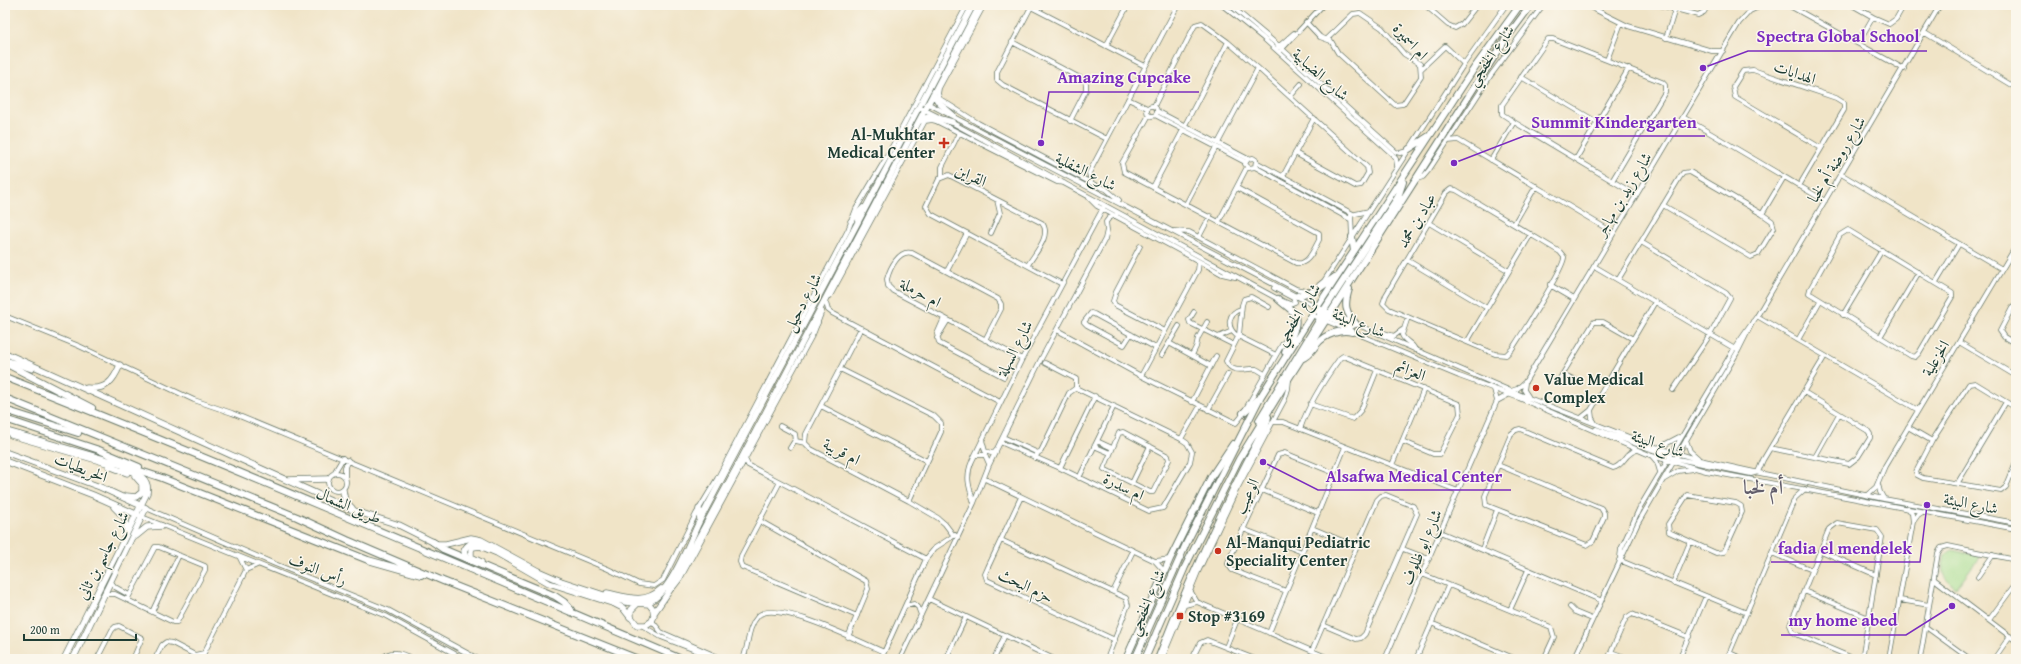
<svg xmlns="http://www.w3.org/2000/svg" width="2021" height="664" viewBox="0 0 2021 664" font-family="'Gentium Book Plus',Amiri,serif">
  <rect width="100%" height="100%" fill="#fbf7ec"/>
  <filter id="ink" filterUnits="userSpaceOnUse"><feTurbulence type="fractalNoise" baseFrequency=".025" numOctaves="2"/><feDisplacementMap in="SourceGraphic" scale="8" xChannelSelector="R" yChannelSelector="G"/><feConvolveMatrix kernelMatrix="1 2 1 2 8 2 1 2 1" color-interpolation-filters="sRGB"/></filter>
  <filter id="wash" filterUnits="userSpaceOnUse"><feTurbulence type="fractalNoise" baseFrequency=".012" numOctaves="4" result="noise"/><feDisplacementMap in="SourceGraphic" scale="16" xChannelSelector="R" yChannelSelector="G"/><feGaussianBlur stdDeviation="0.9" result="paint"/><feColorMatrix in="noise" values="0 0 0 0 0 0 0 0 0 0 0 0 0 0 0 0 0 1.4 0 .05"/><feComposite in="paint" operator="in"/></filter>
  <g filter="url(#wash)">
    <rect width="100%" height="100%" fill="#f0e4c7"/>
    <path fill="#a5dc8d" stroke="#628c60" d="M1952 550 1980 556 1956 588C1941 576 1941 574 1945 555Z"/>
  </g>
  <g filter="url(#ink)">
    <g fill="none" stroke-linecap="round" stroke-linejoin="round">
      <g stroke="#687767" stroke-width="5.5">
        <path id="minor" d="M984 5 939 88 938 94 940 99 978 123 1097 186 1106 189 1119 200
          M1027 5 1145 66
          M1222 5 1263 38 1392 154 1396 159 1397 166
          M1230 5 1279 46 1396 152 1400 153 1407 151
          M1425 5 1448 25 1455 28 1462 24 1477 5
          M1586 5 1628 26 1712 51H1723
          M1660 5 1698 15 1704 12 1708 5
          M1788 5 1904 69
          M1852 5 1873 17 1889 24 1896 19 1904 5
          M1031 7 997 72V80L1003 85 1107 139
          M1306 22 1320 37 1331 41 1338 53 1395 105 1403 104 1421 77 1420 64 1404 54 1382 28 1360 13 1353 14 1327 39
          M1925 33 2016 88
          M1666 38 1675 9
          M1012 42 1082 79 1086 83V90L1070 121
          M1858 43 1873 17
          M1106 46 1128 5
          M1277 48 1294 33
          M1281 50 1323 5
          M1607 60 1621 23
          M1421 69 1445 46 1464 64
          M1521 77 1597 122
          M1290 97 1301 84
          M1128 99 1147 108
          M927 103 1317 307 1511 391 1652 446 1700 460 1750 471 1884 499 2016 523
          M1147 111a5 5 0 1 1 10 0a5 5 0 1 1-10 0Z
          M1154 106 1195 25 1202 23 1228 42 1258 68 1367 167 1368 173 1361 185 1355 186 1295 153
          M919 107 939 117
          M1157 111 1248 159
          M1149 115 1122 163 1124 172 1296 263C1308 266 1314 249 1319 240V233L1237 188
          M1155 115 1245 162
          M1683 117 1825 201
          M949 121 1278 299 1290 304 1295 302 1293 298 1274 288
          M1185 125 1228 42
          M1448 141 1458 140 1614 233
          M1218 143 1258 68
          M1576 159 1629 68
          M1491 160 1514 122
          M1256 162 1353 214
          M1255 167 1256 160 1253 158 1248 159 1245 164 1249 168 1255 167 1350 219
          M1841 174 2002 269
          M1283 176 1314 118
          M942 177V167L959 133
          M1417 179 1423 177 1429 170 1491 75 1543 5
          M1612 181 1665 92V85L1662 82 1553 39H1548L1502 105V114L1514 122 1636 195
          M1091 182 1089 173 1178 5
          M1799 186 1844 110V103L1836 98 1753 70 1743 71 1733 87 1735 97 1821 148
          M1153 187 1183 130
          M1451 189 1456 190 1560 252 1564 257C1565 267 1521 335 1512 349L1506 355 1495 354 1389 309 1383 303 1386 295 1446 193Z
          M1089 198 1097 206 1206 265 1222 274 1235 277
          M1186 204 1216 147
          M1762 214 1784 177
          M1219 221 1247 167
          M1429 223 1509 271
          M1514 224 1536 186
          M1848 230 1952 293V297L1919 353 1915 357 1911 356 1809 293 1810 289 1840 235Z
          M1174 231 1189 232 1296 289 1307 291
          M991 233 1000 213 997 200
          M1199 237 1210 216
          M1352 237 1351 215 1369 211
          M1641 242 1726 293 1730 298 1710 335 1673 390
          M1140 246 1116 292 1113 301 1115 305 1165 331
          M1407 260 1487 308
          M1028 265C1035 253 1052 235 1042 223L949 175 939 179 926 206 931 214 1062 284
          M1594 266 1735 349
          M947 271 967 233
          M1618 280 1680 177 1683 173 1690 172 1762 214 1772 221 1774 228 1758 254 1751 257 1663 205
          M1936 282 1959 244
          M1319 285 1324 281 1464 64 1506 5
          M1550 285 1574 299
          M830 296 925 121 932 120 936 121 1057 182 1064 183
          M826 303 828 310 832 313 1000 402
          M2016 305 2012 308 2000 331 2004 337 2016 344
          M1241 309C1228 313 1226 326 1236 335L1276 355
          M1194 312 1189 320 1190 323 1234 345
          M1312 315 1459 376 1519 398 1652 456 1706 471 2016 529
          M1843 315 1882 250
          M5 316 79 346 194 400 232 413 608 569 639 584 654 586 663 580 696 514 717 479 848 230 856 209 885 160 967 5
          M1757 316 1918 410
          M1408 317 1402 335C1405 343 1413 342 1415 350
          M944 318 937 334 939 343 1004 377
          M861 328 806 434 805 443 811 449 909 501 938 518 945 524 954 536
          M1057 330 1141 376 1236 423 1241 417 1283 343 1292 335
          M1131 334 1124 345 1087 325 1084 322 1091 313 1094 314 1156 348
          M1379 334 1384 333 1394 336 1402 330
          M1218 337 1232 331
          M1880 337 1919 272
          M937 338 948 320
          M985 340 1001 309V304L998 299 912 253C899 249 890 268 887 279L888 286 893 291C936 314 979 336 1022 359
          M1798 340 1820 301
          M1467 342 1531 234
          M1959 342 2016 376
          M1169 343 1211 366
          M1162 355 1179 326
          M1192 355 1196 347 1198 338 1207 322
          M1045 363 1076 379V388
          M840 369 934 416 941 423V432L909 501
          M1265 374C1262 373 1259 370 1256 369 1249 367 1232 376 1226 361L1239 335 1242 305 1244 299 1251 297 1269 307
          M1563 374 1577 381
          M1141 376 1198 270 1199 262
          M1559 380 1594 322H1603L1633 339
          M1525 383 1524 390 1528 396
          M1511 391 1517 389 1525 382 1739 23 1750 11 1763 5
          M1497 401 1508 395
          M1192 402 1216 356
          M1310 404 1353 419 1361 410 1377 370
          M821 406 927 461
          M2016 408 1975 383 1969 384 1932 441 1916 472 1917 475 1923 478 2001 491 2006 487 2016 463
          M1208 410 1228 374
          M1591 410 1592 418 1595 423
          M1581 418 1591 410 1655 302
          M1272 422H1283L1458 491
          M780 426 795 434 796 441 805 443
          M1908 427 1932 441
          M1300 429C1309 403 1324 380 1340 358L1343 356 1459 404 1460 414 1440 454H1433L1402 441
          M1596 429 1670 456
          M1123 432 1168 456 1169 460 1153 492H1150L1104 469 1119 433Z
          M1003 437 1038 453
          M1181 439 1200 406
          M982 440 985 451 991 453 996 452
          M1686 440 1690 451 1698 458
          M1097 441 1112 448
          M1000 442 1060 468 1149 511 1163 508 1190 462 1192 452 1187 443 1181 439 1076 388
          M1094 446 1110 453
          M790 448 795 440
          M1658 448 1679 437
          M1770 448 1849 464 1858 457 1870 438V434L1868 431 1804 392
          M975 455H985L989 464
          M1652 456 1657 462 1660 472
          M1815 457 1839 414
          M1035 458 1038 453 1041 451 1069 393 1076 388
          M1673 458 1751 474 1758 472 1763 460 1825 356
          M745 459 748 465 926 559
          M1392 465 1424 389
          M1498 465 1601 508 1604 513V517L1593 541 1587 545 1486 505 1485 496 1511 434 1516 430 1520 429 1613 468C1624 466 1624 453 1637 450
          M1060 468 1095 396
          M328 482a9 9 0 1 1 18 0a9 9 0 1 1-18 0Z
          M334 473 343 458
          M345 477V467L348 460
          M1079 478 1114 406
          M985 479 1155 561 1164 571
          M1663 480 1678 471 1693 469
          M780 482 741 556 740 562 742 567 857 616
          M1132 483 1150 446
          M1878 484 1880 492 1884 499
          M1957 484 2006 402
          M1262 490 1318 513
          M1687 495 1736 503 1741 506 1742 512 1724 552 1716 553 1669 532 1668 524Z
          M1867 495 1876 487 1885 466 2016 246
          M1021 497 989 565 985 574 987 580 1115 640
          M974 503C969 487 965 477 972 461L1022 359 1103 208
          M146 508 275 564 388 610 478 659
          M142 517 386 616 464 659
          M760 521 866 581 868 589 848 637
          M1913 522 1918 515 1924 511
          M1312 528 1357 547
          M1243 529 1302 552
          M1440 532 1600 600
          M1001 540 1126 598 1128 605 1107 659
          M1403 549 1429 559
          M1482 549 1497 510
          M1821 551 1876 575
          M1772 553 1812 570
          M1620 557 1621 549 1640 507 1734 349 1757 316 1940 5
          M240 558 246 570
          M1619 560 1747 613
          M1156 561 1170 559
          M1422 574 1551 627 1554 637 1544 659
          M1978 577 1993 555
          M1934 579 2016 641
          M111 582 115 587 129 595
          M1673 583 1690 542
          M673 588 680 579 814 332 822 311
          M1286 591 1232 570 1228 564 1229 560 1278 455 1285 453 1334 473
          M1804 591 1869 618
          M1113 592 1133 551
          M1191 592 1197 602 1331 659
          M105 594H115L173 622H177L205 570V566L159 547H155L127 600
          M929 599 1054 659
          M1900 600 1929 605
          M1185 605 1197 602
          M905 606 914 604 918 607 921 615
          M1570 607 1575 612 1592 619
          M1510 610 1528 570
          M152 612 179 555
          M1989 620 2016 583
          M652 621 661 632 723 659
          M1431 623 1516 659
          M643 626 661 637 718 659
          M1926 627 1970 659
          M1269 633 1345 447
          M1226 647 1237 620
          M1312 651 1377 500 1381 496 1386 495 1413 506 1417 514 1365 634 1361 638 1356 639 1323 625
          M1611 652 1630 659
          M1730 653 1743 659
          M97 659 112 630 115 627 119 626 142 638 133 659
          M155 659 162 645 166 642 172 643 195 655 204 653 246 570 257 565
          M382 659C390 649 402 653 412 659
          M743 659C749 645 747 628 758 616 775 598 862 643 884 652
          M881 659 926 559 935 548 955 535
          M900 659 974 503 989 465 1040 361 1105 239 1107 230 1106 222 1109 218 1116 215
          M946 659 966 617
          M994 659 1005 635
          M1162 659 1198 572 1236 491 1285 399 1288 389 1289 380
          M1192 659 1200 643 1207 640 1255 659
          M1385 659 1497 401 1494 389
          M1416 659 1448 586
          M1574 659 1638 523 1738 351 1753 321
          M1608 659 1626 618 1632 614 1689 637
          M1679 659 1706 596
          M1727 659 1795 498 1805 489
          M1855 659 1796 634 1793 632 1790 625 1829 529 1837 523 1877 530 1882 537 1862 659
          M1889 659 1913 522 1912 514 1908 508
          M1920 659 1938 553 1941 548 1948 546 2016 560
          M1994 659 2010 636"/>
      </g>
      <g stroke="#687767" stroke-width="7">
        <path id="major" d="M933 94 939 103 953 115
          M920 121 930 116 952 122
          M851 221 863 208
          M812 331 817 323
          M5 353 355 511 399 525 437 544H446L471 538 481 540 538 571 561 581 625 602 649 604 653 609 654 616 652 621 646 625H637L631 617V610L638 603
          M5 360 32 369
          M87 388C106 390 113 382 120 365
          M11 435 114 465
          M5 452 100 487 146 508 73 659
          M5 461 93 495 140 516
          M109 466 127 473
          M286 480 328 479
          M343 490 345 501 352 508
          M126 496 136 497 142 492V484L135 476
          M114 507 125 518 127 533
          M699 509 700 520
          M136 536 147 527 162 526
          M466 558 464 551C467 544 473 541 480 543
          M481 562 471 557V550L473 547 480 546 497 553 549 583 615 604 623 608 630 617
          M607 593C626 597 644 605 661 589
          M645 603C668 600 690 540 700 520L973 5
          M654 613 672 587 740 461 980 5
          M64 659 147 493C150 477 136 473 124 469"/>
      </g>
      <g stroke="#687767" stroke-width="8">
        <path id="highway" d="M1409 149 1429 136
          M1352 237 1354 251
          M1297 296 1317 290 1335 277
          M1278 299C1283 304 1289 307 1293 312 1301 324 1289 340 1285 352
          M1325 315 1350 326 1356 324C1345 312 1344 305 1349 289
          M1324 318V310L1398 197 1403 182
          M1301 359C1309 356 1312 350 1317 344 1325 334 1341 329 1352 332
          M5 363 92 408
          M5 377C232 467 456 563 681 659
          M5 398 297 517 347 540 443 581 638 659
          M5 410 78 433
          M1243 413 1257 400
          M5 419 99 450 139 467
          M1259 420 1320 319V313L1317 307
          M5 431 113 462 162 478 368 560 421 575
          M433 542 443 549 555 596 564 602 571 610
          M1126 659 1170 559 1211 477 1233 444
          M1135 659 1186 544 1261 396 1312 315 1475 67 1520 5
          M1145 659 1185 567 1239 459 1289 378 1479 80 1505 40 1531 5
          M1158 659C1189 579 1226 501 1266 425L1268 417"/>
      </g>
      <use href="#minor" stroke="#fff" stroke-width="4"/>
      <use href="#major" stroke="#fff" stroke-width="5.5"/>
      <use href="#highway" stroke="#fff" stroke-width="6"/>
    </g>
  </g>
  <g fill="#c8321e" stroke="#fbf7ec" stroke-width="1.5">
    <path d="M942 137h4v4h4v4h-4v4h-4v-4h-4v-4h4z"/>
    <circle cx="1536" cy="388" r="4"/>
    <circle cx="1218" cy="551" r="4"/>
    <rect x="1176" y="612" width="8" height="8" rx="2"/>
  </g>
  <g text-anchor="middle" stroke-width="3" stroke-linejoin="round" paint-order="stroke">
    <g font-size="16" fill="#1f3d34" stroke="#fbf7ec">
      <text transform="translate(1411 41) rotate(48)" y="6">ام اسميرة</text>
      <text transform="translate(1490 55) rotate(-55)" y="6">شارع الخفجي</text>
      <text transform="translate(1795 72) rotate(19)" y="6">الهدايات</text>
      <text transform="translate(1321 74) rotate(42)" y="6">شارع الضبابية</text>
      <text transform="translate(1836 159) rotate(-59)" y="6">شارع روضة أم لخبا</text>
      <text transform="translate(1086 171) rotate(27)" y="6">شارع الشفلية</text>
      <text transform="translate(971 175) rotate(24)" y="6">القراين</text>
      <text transform="translate(1623 194) rotate(-59)" y="6">شارع زيد بن مهاجر</text>
      <text transform="translate(1416 220) rotate(-59)" y="6">عباد بن محمد</text>
      <text transform="translate(921 292) rotate(29)" y="6">ام حرملة</text>
      <text transform="translate(802 302) rotate(-62)" y="6">شارع دحيل</text>
      <text transform="translate(1297 314) rotate(-57)" y="6">شارع الخفجي</text>
      <text transform="translate(1359 322) rotate(22)" y="6">شارع البيئة</text>
      <text transform="translate(1014 348) rotate(-63)" y="6">شارع السهلة</text>
      <text transform="translate(1935 358) rotate(-59)" y="6">الخزعلية</text>
      <text transform="translate(1411 370) rotate(22)" y="6">العزائم</text>
      <text transform="translate(1658 443) rotate(19)" y="6">شارع البيئة</text>
      <text transform="translate(842 451) rotate(28)" y="6">ام قريبة</text>
      <text transform="translate(81 467) rotate(21)" y="6">الخريطيات</text>
      <text transform="translate(1124 486) rotate(26)" y="6">ام سدرة</text>
      <text transform="translate(1246 496) rotate(-64)" y="6">الوعيب</text>
      <text transform="translate(1971 503) rotate(11)" y="6">شارع البيئة</text>
      <text transform="translate(349 505) rotate(23)" y="6">طريق الشمال</text>
      <text transform="translate(1421 547) rotate(-67)" y="6">شارع ابو ظلوف</text>
      <text transform="translate(102 555) rotate(-63)" y="6">شارع جاسم بن ثاني</text>
      <text transform="translate(318 569) rotate(22)" y="6">رأس النوف</text>
      <text transform="translate(1026 585) rotate(26)" y="6">حزم البحث</text>
      <text transform="translate(1146 602) rotate(-66)" y="6">شارع الخفجي</text>
    </g>
    <g font-size="16" font-weight="bold" fill="#1f3d34" stroke="#fbf7ec" text-anchor="start">
      <text x="935" y="140" text-anchor="end">Al-Mukhtar<tspan x="935" dy="18">Medical Center</tspan></text>
      <text x="1544" y="385">Value Medical<tspan x="1544" dy="18">Complex</tspan></text>
      <text x="1226" y="548">Al-Manqui Pediatric<tspan x="1226" dy="18">Speciality Center</tspan></text>
      <text x="1188" y="622">Stop #3169</text>
    </g>
    <g font-size="20" font-weight="bold" fill="#625e6c" stroke="#fbf7ec">
      <text x="1763" y="494">أم لخبا</text>
    </g>
  </g>
  <path fill="none" stroke="#7b2cbf" stroke-width="1.5" d="M1703 68L1748 51H1927M1041 143L1049 92H1199M1454 163L1524 136H1705M1263 462L1318 490H1511M1927 505L1920 562H1771M1952 606L1906 635H1781"/>
  <g fill="#7b2cbf" stroke="#fbf7ec" stroke-width="1.5">
    <circle cx="1703" cy="68" r="4"/>
    <circle cx="1041" cy="143" r="4"/>
    <circle cx="1454" cy="163" r="4"/>
    <circle cx="1263" cy="462" r="4"/>
    <circle cx="1927" cy="505" r="4"/>
    <circle cx="1952" cy="606" r="4"/>
  </g>
  <g font-size="17" text-anchor="middle" font-weight="bold" fill="#7b2cbf" stroke="#fbf7ec" stroke-width="3" stroke-linejoin="round" paint-order="stroke">
    <text x="1838" y="42">Spectra Global School</text>
    <text x="1124" y="83">Amazing Cupcake</text>
    <text x="1614" y="128">Summit Kindergarten</text>
    <text x="1414" y="482">Alsafwa Medical Center</text>
    <text x="1845" y="554">fadia el mendelek</text>
    <text x="1843" y="626">my home abed</text>
  </g>
  <rect width="2021" height="664" fill="none" stroke="#fbf7ec" stroke-width="20"/>
  <path d="M24 634v6h112v-6" fill="none" stroke="#1f3d34" stroke-width="2"/>
  <text x="30" y="634" font-size="12" fill="#1f3d34" stroke="#fbf7ec" stroke-width="3" paint-order="stroke">200 m</text>
</svg>
